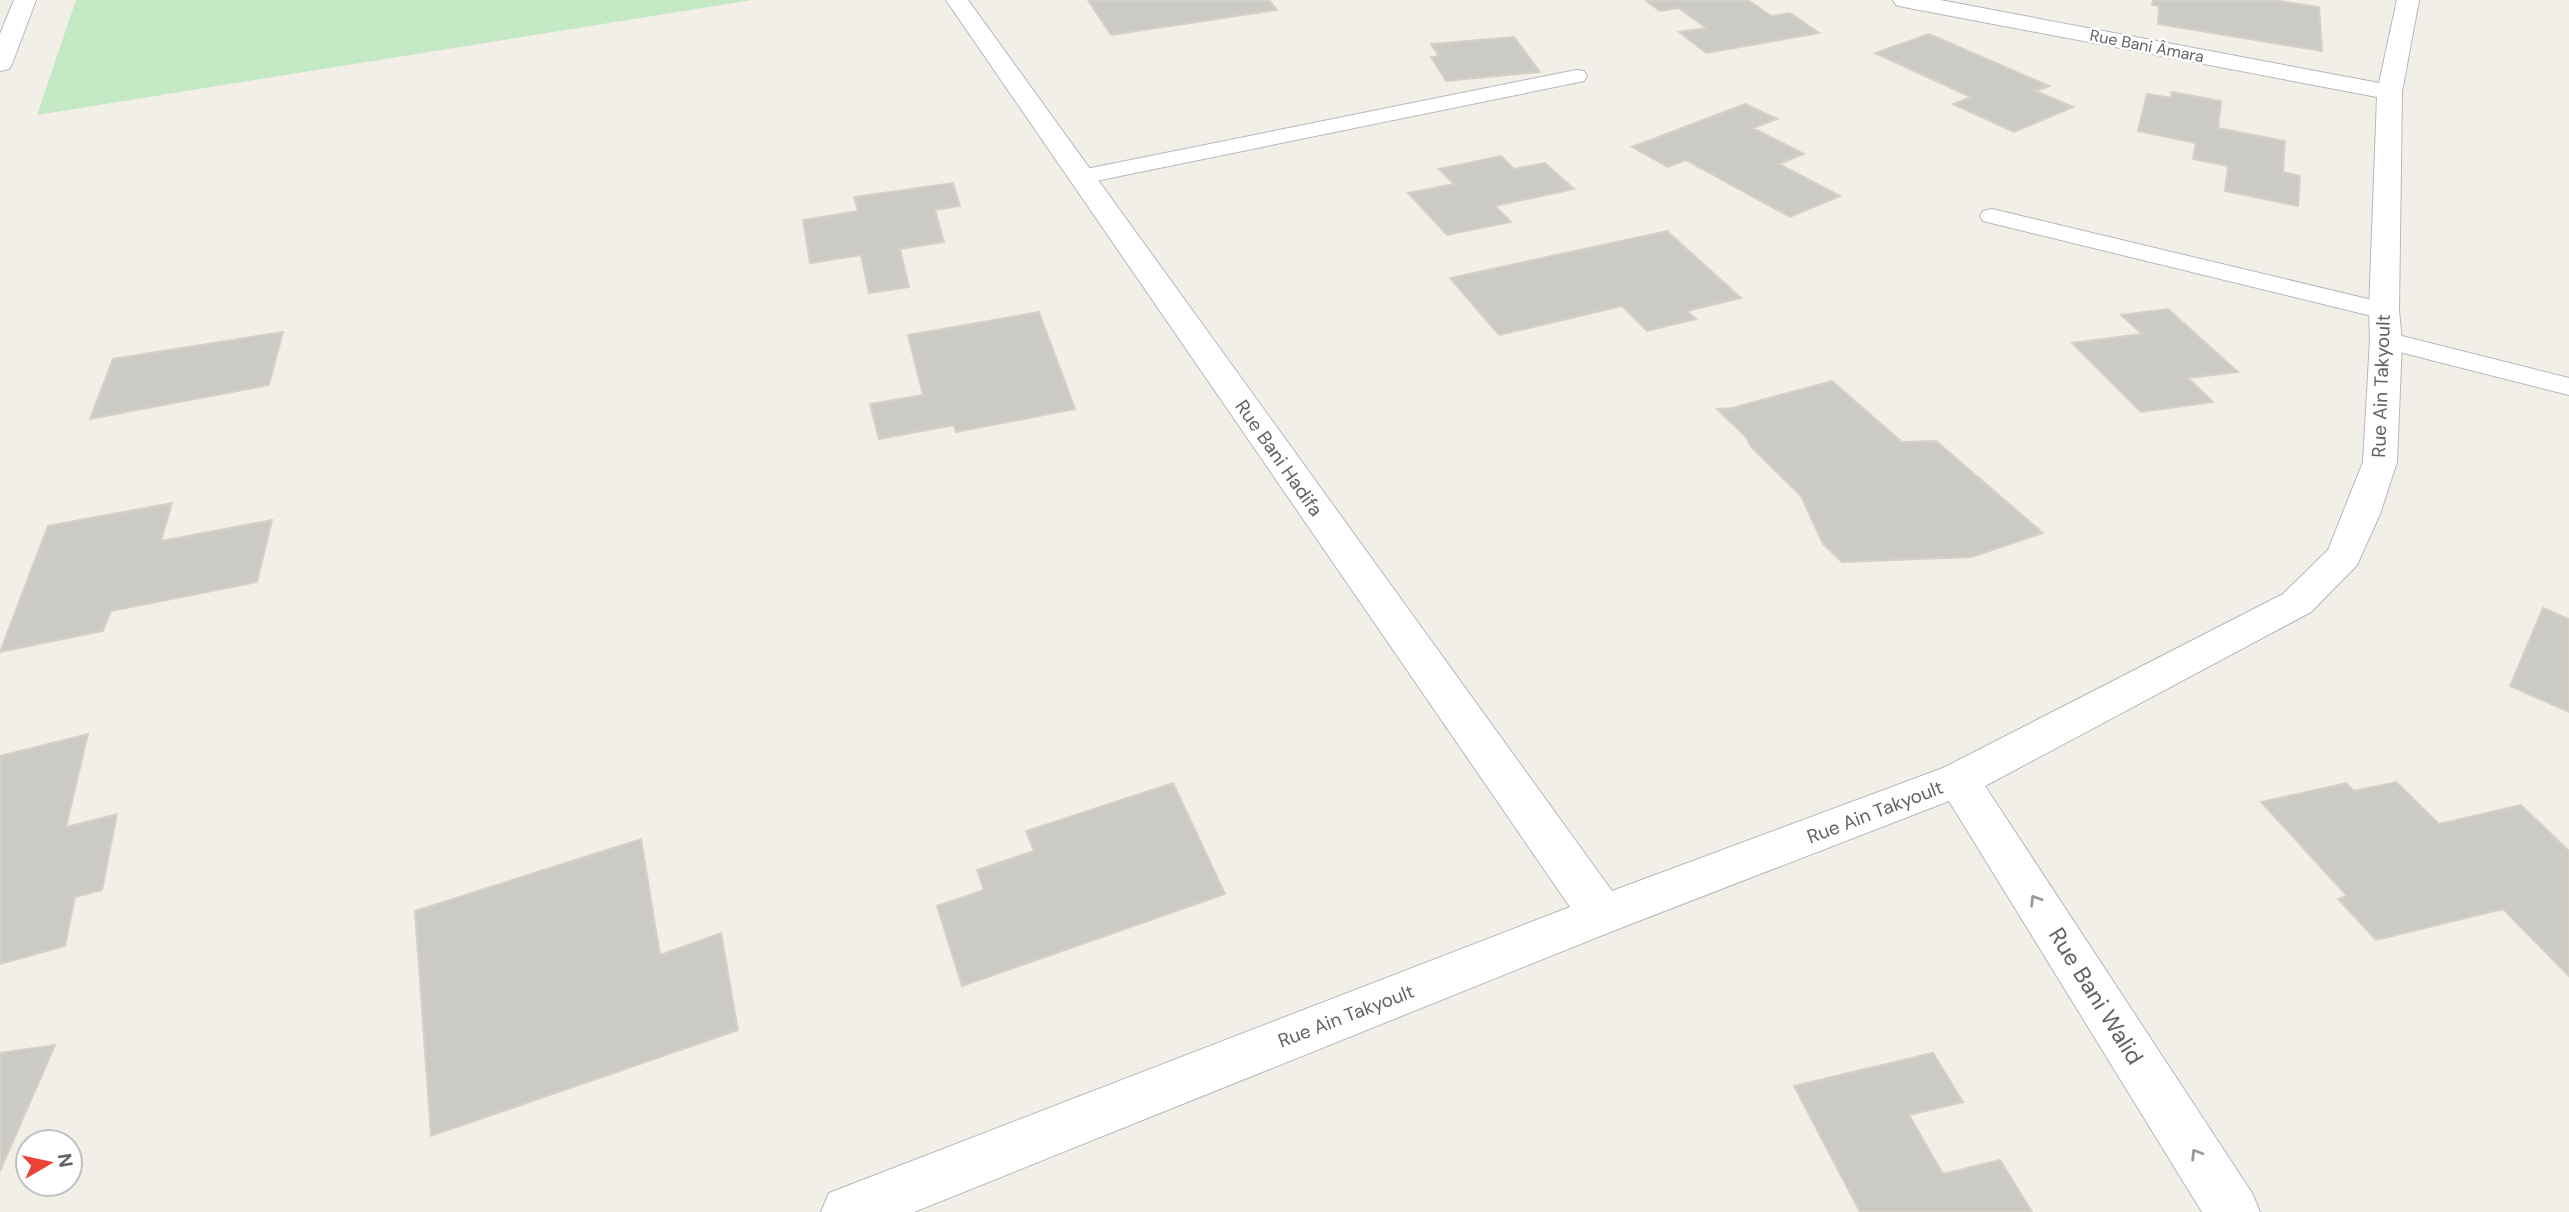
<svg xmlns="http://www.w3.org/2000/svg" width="2569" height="1212" font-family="'DM Sans',sans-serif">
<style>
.green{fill:#c5e8c5}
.building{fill:#cccac5;stroke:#d6d1c6;stroke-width:2}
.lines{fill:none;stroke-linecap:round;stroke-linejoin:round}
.lane-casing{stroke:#b5b8bc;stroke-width:2}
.street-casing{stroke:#b5b8bc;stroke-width:2}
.lane{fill:#fff;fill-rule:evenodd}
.street{fill:#fff;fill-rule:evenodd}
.oneway{stroke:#979a9d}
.labels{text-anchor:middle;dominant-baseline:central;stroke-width:5;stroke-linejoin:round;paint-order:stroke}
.far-street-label{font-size:16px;fill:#5f6368;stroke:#fff}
.street-label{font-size:19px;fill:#5f6368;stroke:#fff}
.near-street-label{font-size:23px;fill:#5f6368;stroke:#fff}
</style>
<rect width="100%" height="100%" fill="#f1efe8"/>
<path class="green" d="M76,0H752L37,115Z"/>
<path class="building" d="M1088,0H1269L1277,10L1111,35Z
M1645,0H1748L1771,16L1790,13L1819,33L1706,53L1679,32L1706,28L1679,8L1660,11Z
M2153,0H2273L2319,7L2322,51L2158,24L2159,6L2152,5Z
M1929,34L2049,86L2036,91L2073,107L2014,132L1953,104L1971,97L1875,53Z
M1514,37L1540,72L1446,81L1431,57L1439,56L1431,44Z
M2172,92L2221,101L2218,128L2285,141L2283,172L2300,176L2298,206L2225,191L2228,166L2193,159L2196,143L2138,131L2147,94L2171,98Z
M1745,104L1777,119L1753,128L1804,154L1779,164L1840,196L1790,217L1686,160L1668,167L1632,147Z
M1501,156L1514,169L1545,163L1574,189L1495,206L1511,222L1447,235L1408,193L1454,184L1439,169Z
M953,183L960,206L935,210L944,242L900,249L909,287L869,293L861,255L810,263L803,220L858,211L854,197Z
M1667,231L1741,298L1687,311L1696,319L1647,331L1622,306L1499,335L1450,278Z
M2168,309L2238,372L2188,378L2213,402L2141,412L2072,343L2142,334L2121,315Z
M1039,312L1075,409L956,432L954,425L879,439L870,404L923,395L908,335Z
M283,332L269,385L90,419L113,359Z
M1832,381L1902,442L1936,441L2043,533L1972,557L1842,562L1823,544L1801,496L1751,447L1746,437L1717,409L1732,408Z
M172,503L161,541L272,520L257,582L111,611L103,631L0,652L48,526Z
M2543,608L2569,619V712L2510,686Z
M88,734L66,827L117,814L102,890L75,897L65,946L0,964V756Z
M2396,782L2439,824L2521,805L2569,851V976L2503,909L2376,940L2338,899L2347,896L2261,802L2346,783L2354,791Z
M1173,783L1225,894L962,986L937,906L984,890L977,870L1034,851L1026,831Z
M641,839L660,955L721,933L738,1030L431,1136L415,911Z
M55,1045L0,1171V1053Z
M1933,1053L1963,1102L1909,1115L1943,1174L2000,1160L2032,1212H1860L1794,1086Z"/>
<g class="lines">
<defs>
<path id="lane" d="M1576,70L1584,71L1587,76L1584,81L1081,184L1073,182L1069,177L1073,172L1081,170Z
M1992,209L2393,305L2397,311L2393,317L2384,319L1983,221L1980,216L1983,211Z
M2386,332L2569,378V395L2376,346L2372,340L2376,334Z"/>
<path id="street" d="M14,0H36L12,64L9,69L0,71V34Z
M946,0H968L1612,891L1943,768L2283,594L2328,550L2363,462L2370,340L2369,311L2377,97L1904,7L1896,5L1893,0H1940L2379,83L2397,0H2419L2402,92L2399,311L2402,340L2397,462L2380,514L2357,565L2311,612L1985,786L2252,1193L2260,1212H2202L1949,801L1618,929L914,1212H821L829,1193L1570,907Z"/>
</defs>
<use href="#lane" class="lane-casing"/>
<use href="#street" class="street-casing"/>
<use href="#lane" class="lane"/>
<use href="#street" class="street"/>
</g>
<defs><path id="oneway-chevron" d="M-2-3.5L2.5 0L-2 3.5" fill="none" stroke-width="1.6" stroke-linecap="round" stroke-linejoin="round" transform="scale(1.75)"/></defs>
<g class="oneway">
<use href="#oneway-chevron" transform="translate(2035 900) rotate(-122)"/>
<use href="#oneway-chevron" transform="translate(2196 1154) rotate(-122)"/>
</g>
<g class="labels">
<g class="far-street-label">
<text transform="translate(2147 46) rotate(11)">Rue Bani Âmara</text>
</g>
<g class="street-label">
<text transform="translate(2381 386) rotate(-88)">Rue Ain Takyoult</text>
<text transform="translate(1279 458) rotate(55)">Rue Bani Hadifa</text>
<text transform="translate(1875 812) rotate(-21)">Rue Ain Takyoult</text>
<text transform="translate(1346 1016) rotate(-21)">Rue Ain Takyoult</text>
</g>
<g class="near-street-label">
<text transform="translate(2096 996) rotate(58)">Rue Bani Walid</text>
</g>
</g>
<g transform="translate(49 1163) rotate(81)"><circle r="33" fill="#ffffff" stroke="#bfc1c3" stroke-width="2"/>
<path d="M0-5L12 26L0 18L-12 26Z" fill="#ea4335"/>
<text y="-10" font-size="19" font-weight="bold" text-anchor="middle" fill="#5f6368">N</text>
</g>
</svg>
